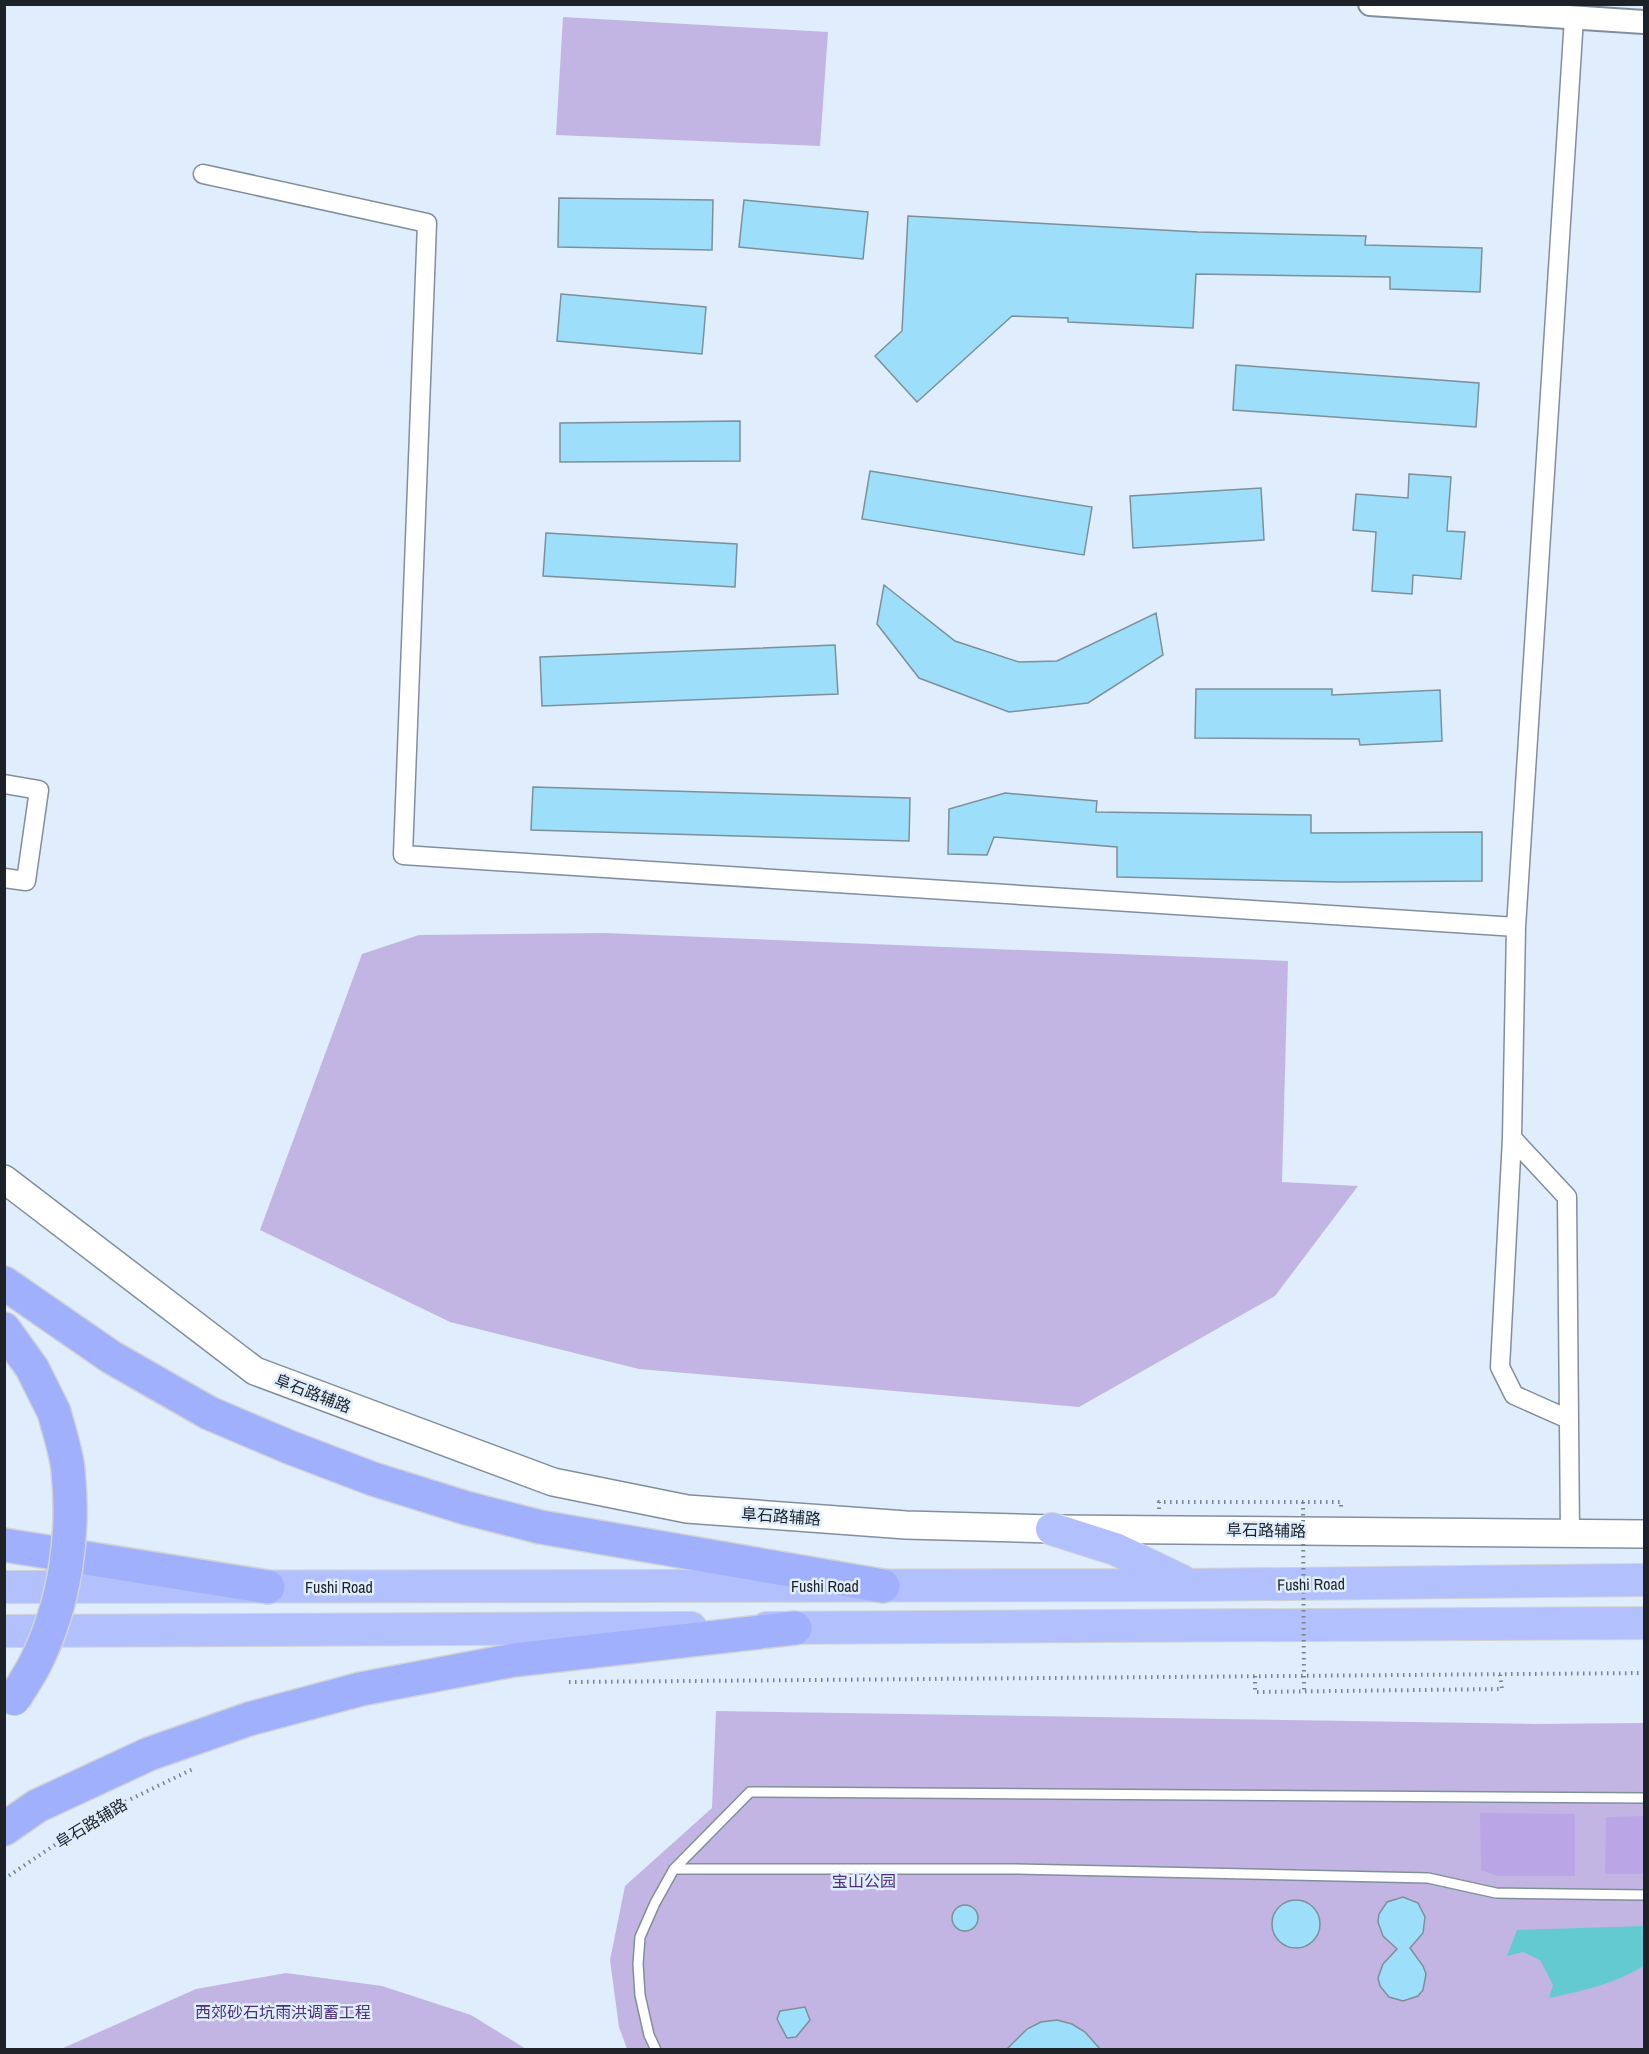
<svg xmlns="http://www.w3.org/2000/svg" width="1649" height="2054" font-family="'Archivo Narrow','Noto Sans SC',sans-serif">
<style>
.green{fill:#c3b5e3}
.forest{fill:#baa5e7}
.water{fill:#63cad2}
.building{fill:#9ddffa;stroke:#7c9098;stroke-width:1.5}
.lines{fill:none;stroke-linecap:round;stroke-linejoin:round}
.service-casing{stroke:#818f9d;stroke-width:12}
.minor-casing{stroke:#818f9d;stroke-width:21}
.tertiary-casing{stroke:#818f9d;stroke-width:26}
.secondary-casing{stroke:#818f9d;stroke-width:30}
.trunk-casing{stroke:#d2d3d4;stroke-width:34}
.motorway-casing{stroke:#d2d3d4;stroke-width:36}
.path{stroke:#79838d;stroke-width:4;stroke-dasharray:1.5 4.5;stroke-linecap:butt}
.service{stroke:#fff;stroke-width:9}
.minor{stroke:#fff;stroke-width:18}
.tertiary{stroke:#fff;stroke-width:22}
.secondary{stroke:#fff;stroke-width:27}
.trunk{stroke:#b3c0fe;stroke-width:32}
.motorway{stroke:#a0b0fd;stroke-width:33}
.motorway-bridge-casing{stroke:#d2d3d4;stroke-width:36;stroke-linecap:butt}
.path-bridge{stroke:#79838d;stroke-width:4;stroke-dasharray:1.5 4.5;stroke-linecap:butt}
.motorway-bridge{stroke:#a0b0fd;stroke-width:33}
.labels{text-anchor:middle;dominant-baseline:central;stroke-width:5;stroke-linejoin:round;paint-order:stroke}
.street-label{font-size:16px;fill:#1d2228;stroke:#dfedfd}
.park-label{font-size:16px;fill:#4e2f7c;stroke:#dfedfd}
</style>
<rect width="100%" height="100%" fill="#dfedfd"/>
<path class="green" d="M563,17L828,32L820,146L556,135Z
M605,933L1288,961L1282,1182L1358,1186L1275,1296L1079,1407L639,1369L450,1322L260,1230L362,954L419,935Z
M716,1711L1535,1724L1644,1723V2049H627L619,2027L610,1960L625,1886L712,1808Z
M286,1973L382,1986L471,2015L526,2049H61L196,1989Z"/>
<path class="forest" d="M1480,1813L1575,1814V1876H1498L1481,1870Z
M1644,1816V1874H1605L1606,1817Z"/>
<path class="water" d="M1644,1926V1966C1614,1984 1583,1991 1549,1998L1553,1985L1540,1960L1523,1952L1507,1956L1517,1930Z"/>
<path class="building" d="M559,198L713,200L712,250L558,247Z
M744,200L868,212L863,259L739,247Z
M908,216L1198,232L1366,236L1365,245L1482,248L1480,292L1390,289V277L1196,274L1193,328L1068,322V318L1012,316L917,402L875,356L902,331Z
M561,294L706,307L702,354L557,341Z
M1236,365L1479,383L1476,427L1233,410Z
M740,421V461L560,462V423Z
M870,471L1092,507L1084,555L862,519Z
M1409,474L1451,477L1447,531L1465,532L1461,579L1413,575L1412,594L1372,591L1376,532L1353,530L1356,494L1408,498Z
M1261,488L1264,540L1133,548L1130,496Z
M546,533L737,544L735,587L543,576Z
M884,585L955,641L1019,662L1057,661L1156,613L1163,655L1088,703L1009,712L919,678L877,624Z
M835,645L838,694L542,706L540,657Z
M1196,689H1332V695L1440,690L1442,741L1360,745L1359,739L1195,738Z
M533,787L910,798L909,841L531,830Z
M1005,793L1097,801L1096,812L1311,815V833L1482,832V881L1338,882L1117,877V847L994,837L987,855L948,854L949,809Z
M1403,1897L1418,1903L1425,1917L1423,1933L1410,1948L1423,1966L1426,1974L1423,1990L1418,1996L1403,2001L1389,1997L1380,1986L1378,1978L1383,1964L1397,1949L1383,1936L1378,1922L1379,1914L1387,1902Z
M1272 1924a24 24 0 1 1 48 0a24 24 0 1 1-48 0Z
M952 1918a13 13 0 1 1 26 0a13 13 0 1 1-26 0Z
M805,2007L810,2020L796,2037L787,2038L777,2019L780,2011Z
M1057,2020L1072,2024L1085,2032L1100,2049H1007L1027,2029L1041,2022Z"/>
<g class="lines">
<defs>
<path id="service" d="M674,1869H1016L1428,1878L1496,1893L1644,1895
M656,2050L649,2035L640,1995L638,1964L640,1937L655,1903L674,1869L750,1792L1644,1798"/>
<path id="minor" d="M203,174L427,223L403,855L1516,927
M4,784L39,790L26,881L4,878
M1512,1138L1567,1197L1570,1534
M1568,1419L1514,1395L1500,1367L1512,1138L1516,927L1574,18"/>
<path id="tertiary" d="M1370,4L1644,22"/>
<path id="secondary" d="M4,1179L255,1371L553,1482L687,1509L906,1525L1052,1529L1644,1534"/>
<path id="trunk" d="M1052,1529L1115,1549L1182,1581
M4,1587L1191,1585L1644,1580
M767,1628L1644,1623
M4,1631L691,1628"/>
<path id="motorway" d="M4,1283L111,1357L209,1413L289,1447L373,1479L466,1508L540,1527L883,1586
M4,1329L32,1368L54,1412
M4,1545L268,1587
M4,1829L37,1806L149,1754L249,1719L361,1689L514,1660L795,1628"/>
</defs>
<use href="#service" class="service-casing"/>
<use href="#minor" class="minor-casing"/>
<use href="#tertiary" class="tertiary-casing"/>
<use href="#secondary" class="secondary-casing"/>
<use href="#trunk" class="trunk-casing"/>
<use href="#motorway" class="motorway-casing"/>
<path class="path" d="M1159,1509V1502H1341V1510
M1255,1676V1692L1502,1689L1500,1674
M569,1682L1644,1673
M4,1879L104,1812L195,1768"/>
<use href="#service" class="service"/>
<use href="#minor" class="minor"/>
<use href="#tertiary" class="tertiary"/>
<use href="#secondary" class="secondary"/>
<use href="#trunk" class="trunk"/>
<use href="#motorway" class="motorway"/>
<defs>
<path id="motorway-bridge" d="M14,1699C21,1687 29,1676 35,1664C65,1604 75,1536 68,1470C66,1451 59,1431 54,1412"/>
</defs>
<use href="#motorway-bridge" class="motorway-bridge-casing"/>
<path class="path-bridge" d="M1303,1502L1304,1691"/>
<use href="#motorway-bridge" class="motorway-bridge"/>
</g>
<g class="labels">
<g class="street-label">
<text transform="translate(313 1393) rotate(21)">阜石路辅路</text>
<text transform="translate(781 1516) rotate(4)">阜石路辅路</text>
<text transform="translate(1266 1530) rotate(1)">阜石路辅路</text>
<text transform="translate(1311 1584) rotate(-1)">Fushi Road</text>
<text x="825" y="1586">Fushi Road</text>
<text x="339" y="1587">Fushi Road</text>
<text transform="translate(91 1823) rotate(-31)">阜石路辅路</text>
</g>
<g class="park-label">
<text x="864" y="1881">宝山公园</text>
<text x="283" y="2012">西郊砂石坑雨洪调蓄工程</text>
</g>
</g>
<rect width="1649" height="2054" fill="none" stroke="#1d2228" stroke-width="12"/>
</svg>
